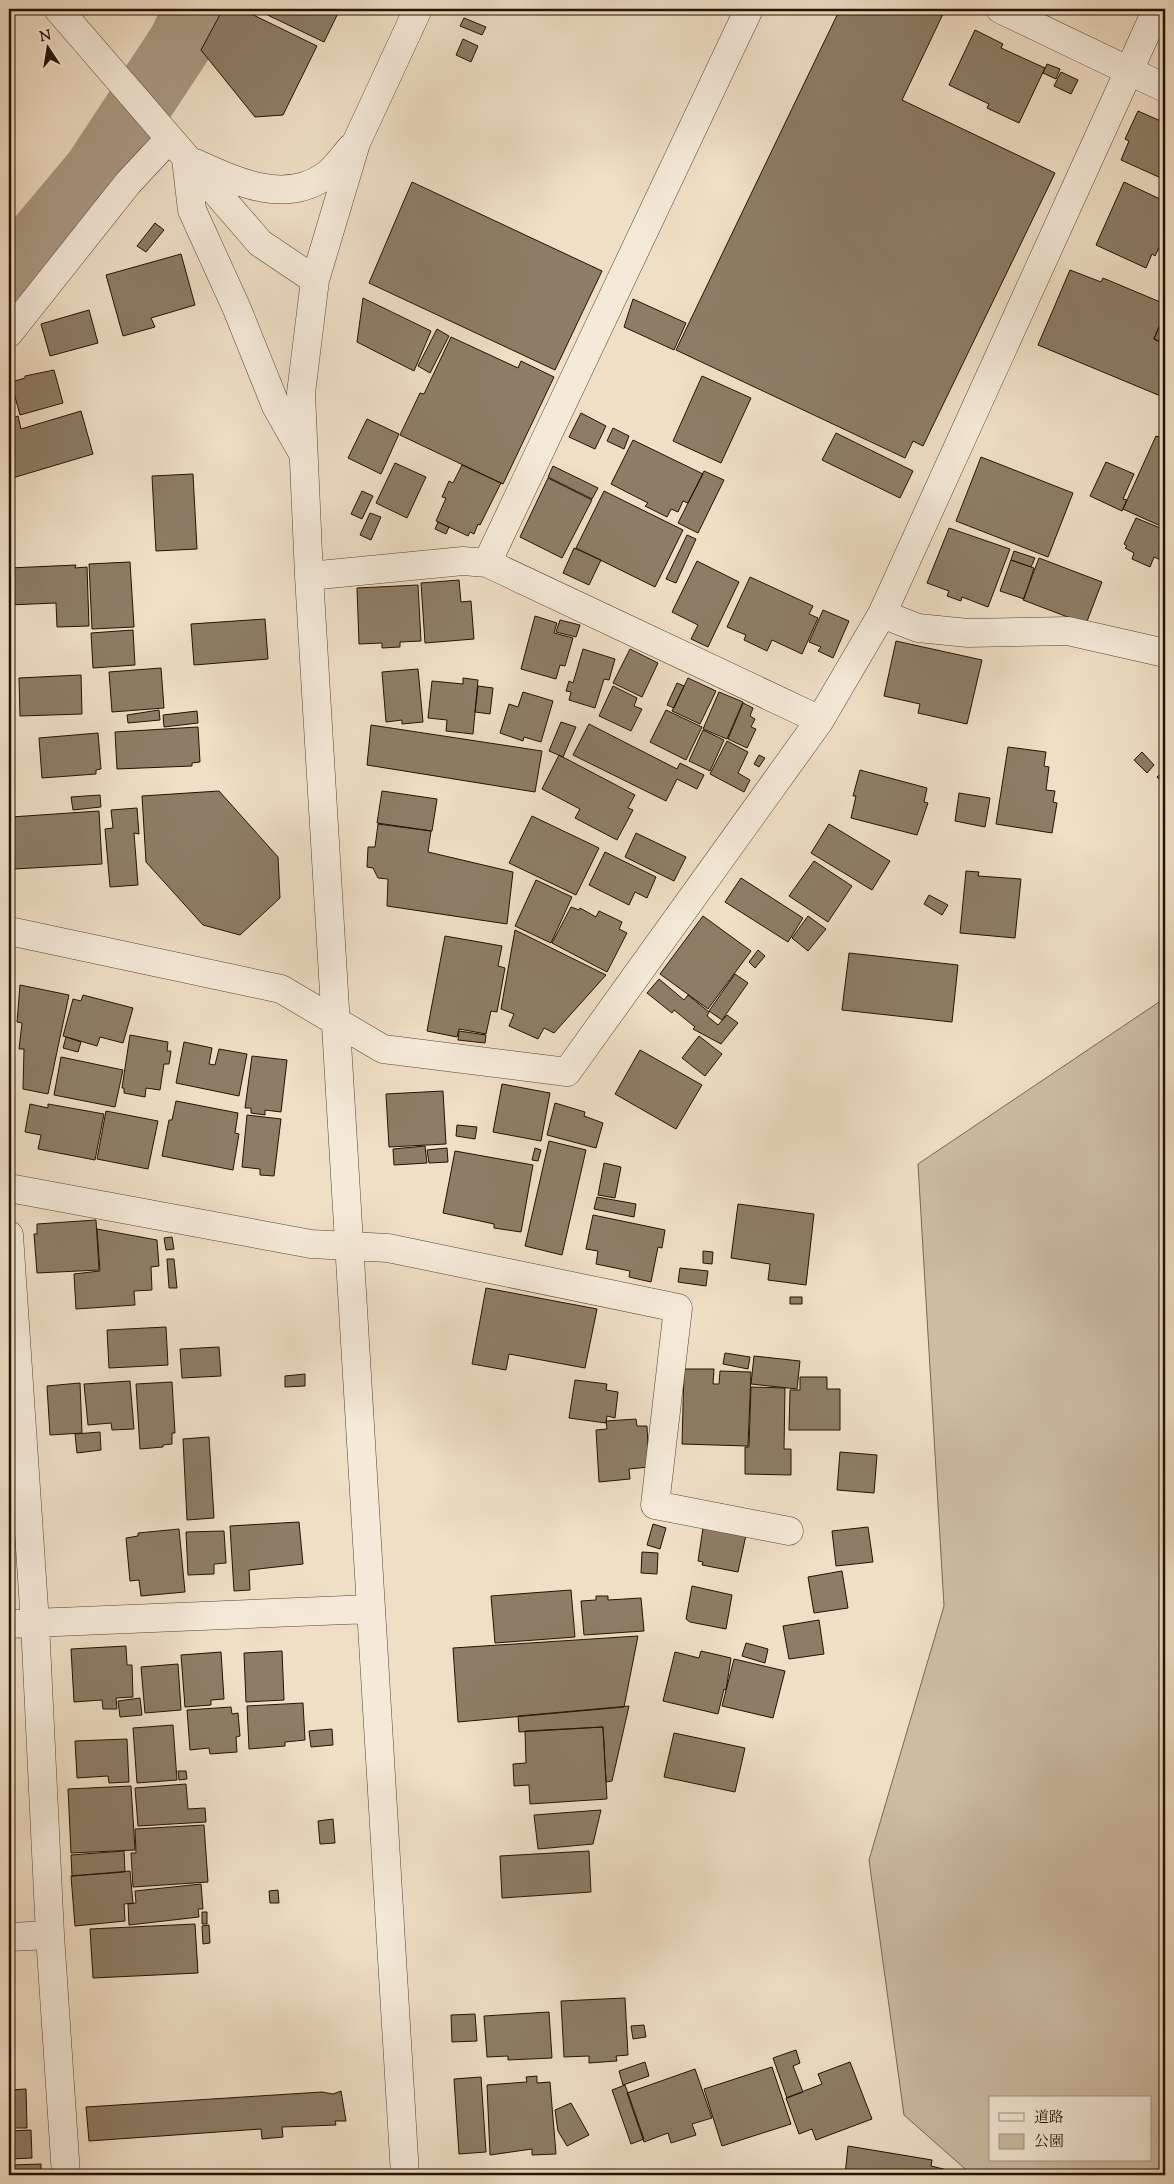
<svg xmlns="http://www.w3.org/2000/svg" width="1174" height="2184" font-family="'Sorts Mill Goudy','Noto Serif JP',serif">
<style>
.green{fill:#ccbca4;stroke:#786752;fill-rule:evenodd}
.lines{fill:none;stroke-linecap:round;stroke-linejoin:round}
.river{stroke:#aa9982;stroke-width:65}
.building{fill:#8d7d66;stroke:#231200}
.minor-casing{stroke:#564531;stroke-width:29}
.minor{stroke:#f5ead9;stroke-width:28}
</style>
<rect width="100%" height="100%" fill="#efdfc5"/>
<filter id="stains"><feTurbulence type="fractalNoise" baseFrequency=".004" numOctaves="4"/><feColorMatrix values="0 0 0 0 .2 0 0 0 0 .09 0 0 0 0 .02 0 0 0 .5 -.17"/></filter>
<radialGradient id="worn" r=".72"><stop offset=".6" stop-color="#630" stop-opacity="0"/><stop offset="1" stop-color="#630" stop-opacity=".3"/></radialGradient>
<path class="green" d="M1165,998V2175H972L904,2115L869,1860L944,1606L918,1164ZM990,2098H1150V2160H990Z"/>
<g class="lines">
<path class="river" d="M9,275L96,171L181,42L196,9"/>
</g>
<path class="building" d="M223,9H241L317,46L283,115L255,117L201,50Z
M255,9H340L324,42Z
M840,9H933L943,14L902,100L1055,173L923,446L913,441L905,458L676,350Z
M464,18L486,27L482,35L460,26Z
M975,30L1003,44L1001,48L1045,68L1019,123L987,108L989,104L949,85Z
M463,39L478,46L471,62L456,55Z
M1047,64L1060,69L1056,79L1043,73Z
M1061,72L1078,80L1071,94L1054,86Z
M1138,111L1165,123V168L1161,178L1121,160L1129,141L1125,139Z
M412,182L602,271L555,370L369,283Z
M1124,182L1162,200L1160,204L1165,206V235L1155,256L1152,254L1146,268L1096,245Z
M155,223L164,230L146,252L137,246Z
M181,254L195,305L151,318L155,327L123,336L106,275Z
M1070,270L1101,282L1103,278L1165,304V312L1154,339L1165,344V392L1163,397L1038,345Z
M363,298L431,331L414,371L357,342Z
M633,299L686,323L674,350L624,327Z
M89,310L98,343L50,356L41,324Z
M1165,312V344L1154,339Z
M437,329L449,336L430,373L418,366Z
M451,337L518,368L521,361L554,377L503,484L400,435L420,393L424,394Z
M54,370L63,403L20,415L11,382L25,378V376Z
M702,376L751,398L721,463L673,441Z
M81,411L93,454L9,479V419L18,416L21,429Z
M581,413L606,426L595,449L569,437Z
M367,419L399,434L381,474L348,458Z
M1165,423V528L1123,509L1156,436L1159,437Z
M613,428L629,436L624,449L607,441Z
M836,433L913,471L900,498L822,460Z
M633,440L703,474L688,503L683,501L678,512L671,509L667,517L645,506L648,503L611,484Z
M981,457L1073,493L1048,557L956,521Z
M1106,462L1134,474L1123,499L1127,500L1122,511L1090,496Z
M395,463L426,477L407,518L376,503Z
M462,465L501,483L480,525L478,524L474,534L470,532L468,536L436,521L446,498L442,497L449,481L453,483Z
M553,466L598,488L592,499L548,477Z
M704,471L724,480L698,533L678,523Z
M193,474L197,549L156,551L152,476Z
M548,478L592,500L562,558L520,537Z
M362,491L373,496L362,519L351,514Z
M604,491L683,530L655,587L576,548Z
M370,513L381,517L371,540L360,535Z
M1136,518L1165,530V562L1154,557L1150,567L1132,559L1134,553L1125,548L1127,546L1124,544Z
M438,522L449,527L446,534L435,529Z
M949,528L1010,549L988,607L962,597L961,601L947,596L949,591L927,583Z
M687,535L696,539L676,583L666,579Z
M574,548L601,560L589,585L563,573Z
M1014,551L1035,558L1031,567L1011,560Z
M1039,558L1102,582L1086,624L1023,600Z
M1011,560L1034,568L1024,599L1000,591Z
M697,561L739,582L708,647L691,639L698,625L672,612Z
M130,562L134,627L92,629L89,564Z
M76,565L75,568L87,567L89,626L57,627L56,603L9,605V568Z
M750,577L813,606L809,614L818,618L802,654L772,640L767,651L744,640L746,635L727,627Z
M459,580L461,602L471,601L474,639L425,643L421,583Z
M418,585L421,641L400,642V647L382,648V643L359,644L357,588Z
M823,610L849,621L833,658L818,651L821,647L809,642Z
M535,616L557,623L554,633L573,638L565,666L560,665L556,679L521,669Z
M265,619L268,659L194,665L191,624Z
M560,620L580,625L576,637L556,632Z
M133,630L135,665L93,668L91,633Z
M896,641L982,660L967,724L918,713L920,704L884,696Z
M583,649L615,659L609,680L604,679L595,708L569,700L571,692L566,691L569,681L573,683Z
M630,649L658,663L642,697L613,683Z
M161,668L164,708L112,712L109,672Z
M418,669L423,722L402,724V720L386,722L382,672Z
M81,675L82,714L20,716L19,678Z
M463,678L478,680L473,734L446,731L447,720L428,718L432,681L463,684Z
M688,678L716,691L700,724L672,711Z
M677,683L684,686L674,708L667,705Z
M478,686L493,688L490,714L475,712Z
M613,686L637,698L634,706L642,709L631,731L599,716Z
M523,692L553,701L541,742L524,737L523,741L500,733L509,704L518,707Z
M719,692L743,702L727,739L703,729Z
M743,703L753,708L750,716L755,719L751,727L756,729L747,748L728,739Z
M159,710L160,720L128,723L127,715Z
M666,710L702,727L686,760L650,742Z
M197,711L198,723L164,727L163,715Z
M561,722L576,727L563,757L549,751Z
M589,724L677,769L680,763L704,775L697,789L677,779L666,801L573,755Z
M371,725L542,751L535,792L367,765Z
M198,727L200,762L192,763V766L117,769L115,732Z
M703,730L724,740L710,771L689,761Z
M98,733L101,769L96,770V774L42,778L39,738Z
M727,741L748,752L738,773L750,780L744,792L710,774Z
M1008,747L1046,752L1044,766L1049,767L1046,790L1055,791L1053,802L1057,803L1052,833L996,824Z
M1142,752L1154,765L1147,773L1134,760Z
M559,755L635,795L628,808L633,810L617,840L575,818L580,809L542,789Z
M759,755L765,758L759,767L754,764Z
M1165,769V785L1157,777Z
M860,770L927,788L924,802L928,803L917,835L851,818L856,796H853Z
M219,791L278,857L280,898L240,935L203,925L146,862L142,796Z
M382,791L437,799L432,831L377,823Z
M959,793L990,798L985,827L955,821Z
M100,795L101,807L73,810L71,797Z
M137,808L139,834L134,833L138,885L110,887L105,829L113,828L111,810Z
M99,811L102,864L14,869L11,817Z
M532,816L599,848L576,895L509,863Z
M378,824L431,831L428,852L513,872L507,924L387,906L388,879L378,878L373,868L367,867L368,847H375Z
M829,824L890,861L872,890L811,853Z
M636,833L686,857L674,881L625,857Z
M605,852L656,877L647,898L635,892L629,905L589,885Z
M814,861L852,886L828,922L789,896Z
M966,871L979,872L978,876L1021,879L1015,938L960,933Z
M741,878L803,918L788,942L725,902Z
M536,880L572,897L551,943L515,926Z
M929,895L948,905L942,915L924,904Z
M571,907L579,910L580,908L596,917L599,911L622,922L619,929L627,933L607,972L552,943Z
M703,916L751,951L708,1009L660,974Z
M808,916L826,929L808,951L792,938Z
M515,930L606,975L554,1033L544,1028L538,1039L509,1026L514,1014L501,1009Z
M445,936L502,946L498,966L505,968L497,1012L491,1011L486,1034L459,1029L457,1037L427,1031Z
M758,950L765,956L755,968L749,962Z
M849,953L958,965L952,1022L842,1010Z
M735,974L748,983L722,1020L709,1011Z
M659,979L684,1000L688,995L709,1012L707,1016L718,1025L727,1015L738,1023L721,1044L693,1029L695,1027L674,1010L672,1013L647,993Z
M20,985L69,995L48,1094L23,1089L24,1049H19L22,1023L17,1022Z
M83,995L133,1008L123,1043L100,1037L97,1046L63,1036L73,999L81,1001Z
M459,1031L486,1035L485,1043L458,1040Z
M130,1035L168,1042L167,1051H171L169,1064H164L160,1090L146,1088L145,1097L124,1093V1088H122Z
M699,1036L722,1054L705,1076L682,1058Z
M66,1037L81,1042L78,1052L63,1048Z
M184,1042L212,1048L209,1064L215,1065L219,1049L247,1054L239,1096L176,1083Z
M640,1050L702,1085L676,1129L615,1094Z
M252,1056L287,1060L281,1112L265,1110V1115L251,1113V1108H245Z
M61,1057L123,1070L115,1107L54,1095Z
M502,1084L550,1093L541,1141L493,1132Z
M443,1091L446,1144L389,1147L386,1094Z
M176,1101L238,1113L235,1133L239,1134L233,1170L162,1156L169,1120H172Z
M555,1103L585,1112L584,1116L603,1123L596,1148L547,1135Z
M30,1104L48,1108V1104L104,1114L95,1160L38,1149L41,1135L25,1132Z
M106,1111L158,1121L148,1169L97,1159Z
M247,1115L281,1119L274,1176L260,1175V1169L242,1167Z
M457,1125L477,1127L475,1139L456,1136Z
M549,1141L586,1150L562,1255L525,1246Z
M425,1146L427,1163L394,1165L393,1149Z
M447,1148L448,1162L429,1163L427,1150Z
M535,1148L541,1150L538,1161L532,1160Z
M455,1151L533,1165L521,1232L494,1228V1224L443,1213Z
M604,1163L621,1167L615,1198L598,1195Z
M597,1197L636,1204L634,1217L594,1209Z
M738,1204L814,1214L806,1285L768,1280L770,1264L731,1258Z
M593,1215L665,1230L662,1248L658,1247L651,1282L629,1277L630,1271L596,1264L598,1251L586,1249Z
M96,1220L99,1270L37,1273L34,1234H37V1224Z
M97,1229L157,1240L159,1266L151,1267L152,1290L134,1291L135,1305L76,1309L74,1274L100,1271Z
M172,1237L174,1249L166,1250L164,1238Z
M703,1251L713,1252L712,1264L703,1263Z
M167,1259H174L177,1288H169Z
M680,1268L708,1271L706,1286L678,1282Z
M486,1288L597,1309L585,1368L509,1354L506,1370L472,1364Z
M790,1297H802V1304H790Z
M166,1327L168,1365L109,1368L107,1330Z
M219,1347L221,1376L182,1378L180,1349Z
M725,1353L750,1357L748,1369L723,1364Z
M754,1356L800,1361L797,1389L751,1384Z
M684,1369H714L713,1384H719L720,1371L751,1372L748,1446L682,1444Z
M305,1374V1386L285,1387V1376Z
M800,1377H827V1389H840V1430H789L790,1390H800Z
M575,1380L607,1384L606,1390L618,1392L615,1418L607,1416L606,1423L569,1418Z
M130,1381L134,1429L112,1430L111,1423L88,1425L84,1384Z
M172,1382L175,1433H172V1444L163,1445V1447L140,1449L136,1384Z
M80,1383L82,1433L50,1435L47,1386Z
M751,1387L785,1388L784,1449H791V1475L745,1474V1447H749Z
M636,1419L637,1426H647L649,1467L629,1469L630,1479L599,1482L596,1430L607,1429L606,1421Z
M100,1432L101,1450L77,1453L75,1434Z
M209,1437L214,1518L187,1520L183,1439Z
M840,1452L877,1455L874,1493L837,1490Z
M299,1522L303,1564L249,1570L250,1590L234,1591L230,1526Z
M653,1524L666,1528L660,1549L647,1545Z
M868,1527L873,1562L836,1566L832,1531Z
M703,1528L746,1535L738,1572L702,1565L703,1562L698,1561Z
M179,1529L185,1592L141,1596L139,1580L130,1581L126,1538L138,1536V1533Z
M224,1531L226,1563L214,1564V1574L188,1575L186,1532Z
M642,1552L658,1553L657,1574L641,1573Z
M842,1571L848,1608L814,1613L808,1577Z
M692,1586L732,1595L726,1629L690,1622L686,1619Z
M571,1590L575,1637L495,1643L491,1596Z
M596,1596H608V1600L641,1598L644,1631L584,1635L581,1601L596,1600Z
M819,1620L824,1654L789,1659L783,1626Z
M638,1636L624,1707L458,1722L453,1648Z
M746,1643L768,1649L765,1663L742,1656Z
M126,1646L127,1665H132L133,1697L116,1698L117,1709H103L102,1700L74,1702L71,1649Z
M282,1651L284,1700L246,1702L244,1653Z
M701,1651L731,1658L726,1690L724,1689L718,1714L663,1701L675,1652L699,1658Z
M221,1652L224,1699L211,1700V1705L185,1707L181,1655Z
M734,1659L785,1671L773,1718L722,1706Z
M178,1664L181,1710L145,1713L141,1667Z
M140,1698L142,1715L120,1717L118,1701Z
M303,1703L305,1740L285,1742V1746L249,1749L247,1706Z
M629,1706L612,1781L606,1782L603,1727L519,1732L518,1716Z
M231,1707L232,1714L238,1713L240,1736L236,1737L237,1752L210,1754L209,1748L190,1750L187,1710Z
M173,1725L177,1780L137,1783L133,1728Z
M603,1727L607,1799L530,1804L529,1785L514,1786L513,1764L526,1763L525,1731Z
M332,1729L333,1745L311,1747L309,1731Z
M674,1733L745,1748L735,1792L664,1777Z
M127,1739L129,1782L109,1783L108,1776L77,1778L75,1741Z
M178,1771H186L187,1779L179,1780Z
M186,1784L188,1809L205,1808L206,1822L138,1826L135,1788Z
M131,1786L135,1850L71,1853L68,1789Z
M601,1810L593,1844L538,1849L534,1815Z
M333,1819L335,1843L320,1844L318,1821Z
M204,1825L208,1882L133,1887L131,1853H136L135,1829Z
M124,1851L125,1872L72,1876L71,1855Z
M589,1851L591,1892L502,1898L500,1856Z
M130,1871L133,1903L124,1904L125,1921L75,1926L71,1876Z
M201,1884L203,1909H198L199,1917L129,1925L128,1904L136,1903L135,1891Z
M278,1890L279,1903H270L269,1891Z
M202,1912H207V1924H202Z
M195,1924L198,1973L93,1978L90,1929Z
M209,1925L210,1943L203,1944L202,1926Z
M625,1998L628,2055L616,2056L617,2061L589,2063V2056L564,2057L561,2001Z
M549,2012L552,2058L508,2060V2056L487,2057L484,2016Z
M475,2014L477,2041L452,2042L451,2015Z
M644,2025L646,2037L633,2039L631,2026Z
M796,2050L800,2063L793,2066L803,2092L787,2098L773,2058Z
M645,2062L649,2076L623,2085L619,2071Z
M850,2062L872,2119L816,2140L812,2129L799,2134L786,2098L822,2084L818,2074Z
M772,2067L791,2124L722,2146L704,2089Z
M695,2069L712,2118L692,2124L696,2135L671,2143L668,2133L644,2142L627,2093Z
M537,2076V2083L550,2082L556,2154L532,2155V2149L490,2155L487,2085L527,2082L526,2077Z
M481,2077L486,2152L459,2154L454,2079Z
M625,2085L644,2139L631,2144L612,2090Z
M26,2089L27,2128H9V2090Z
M341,2091L346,2121H335L336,2125L282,2127L283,2137L262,2139L261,2129L89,2141L86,2107L322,2092L333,2094Z
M571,2103L589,2135L567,2146L558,2131L555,2110Z
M31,2130L32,2158L9,2159V2131Z
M848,2146L932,2160L931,2166L968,2175H845Z
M41,2164V2175H12V2165Z
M123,2171L124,2175H90V2173Z"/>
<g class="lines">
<defs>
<path id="minor" d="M58,9L260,243L315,280
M1000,9L1165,88
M186,159L192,210L237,309L276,406L301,450
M195,163C235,181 284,205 325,176C335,169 343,157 351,148
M9,333L128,183L169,139
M487,563L749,9
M309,576L463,561L487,563L820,720
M882,614L918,628L968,633L1068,631L1165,653
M9,931L281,989L383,1049L567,1072L820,720L882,614L1157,9
M9,1188L311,1244L388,1248L678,1308L655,1505L789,1531
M9,1235L35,1623L50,1935L66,2175
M9,1624L371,1609
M9,1937L50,1935
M405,2175L309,576L301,393L315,280L356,143L418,9"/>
</defs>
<use href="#minor" class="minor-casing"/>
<use href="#minor" class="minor"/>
</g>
<rect width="1174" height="2184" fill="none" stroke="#efdfc5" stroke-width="30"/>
<rect x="10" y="10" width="1154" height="2164" fill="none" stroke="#231200" stroke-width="2.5"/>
<rect x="15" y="15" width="1144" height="2154" fill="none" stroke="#231200"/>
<rect x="989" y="2096" width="162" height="65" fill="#f5ead9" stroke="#a19482"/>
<rect x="999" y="2113" width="25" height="8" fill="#f5ead9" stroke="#a19482"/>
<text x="1034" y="2122" font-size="15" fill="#231200">道路</text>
<rect x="999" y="2134" width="25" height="15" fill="#ccbca4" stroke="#a19482"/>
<text x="1034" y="2146" font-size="15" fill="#231200">公園</text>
<g transform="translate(48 48) rotate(348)" stroke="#f5ead9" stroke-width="4" paint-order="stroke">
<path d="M0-4L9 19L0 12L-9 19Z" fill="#231200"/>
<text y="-8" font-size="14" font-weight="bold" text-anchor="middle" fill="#231200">N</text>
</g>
<rect width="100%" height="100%" filter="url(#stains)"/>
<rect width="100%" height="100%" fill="url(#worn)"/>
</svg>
